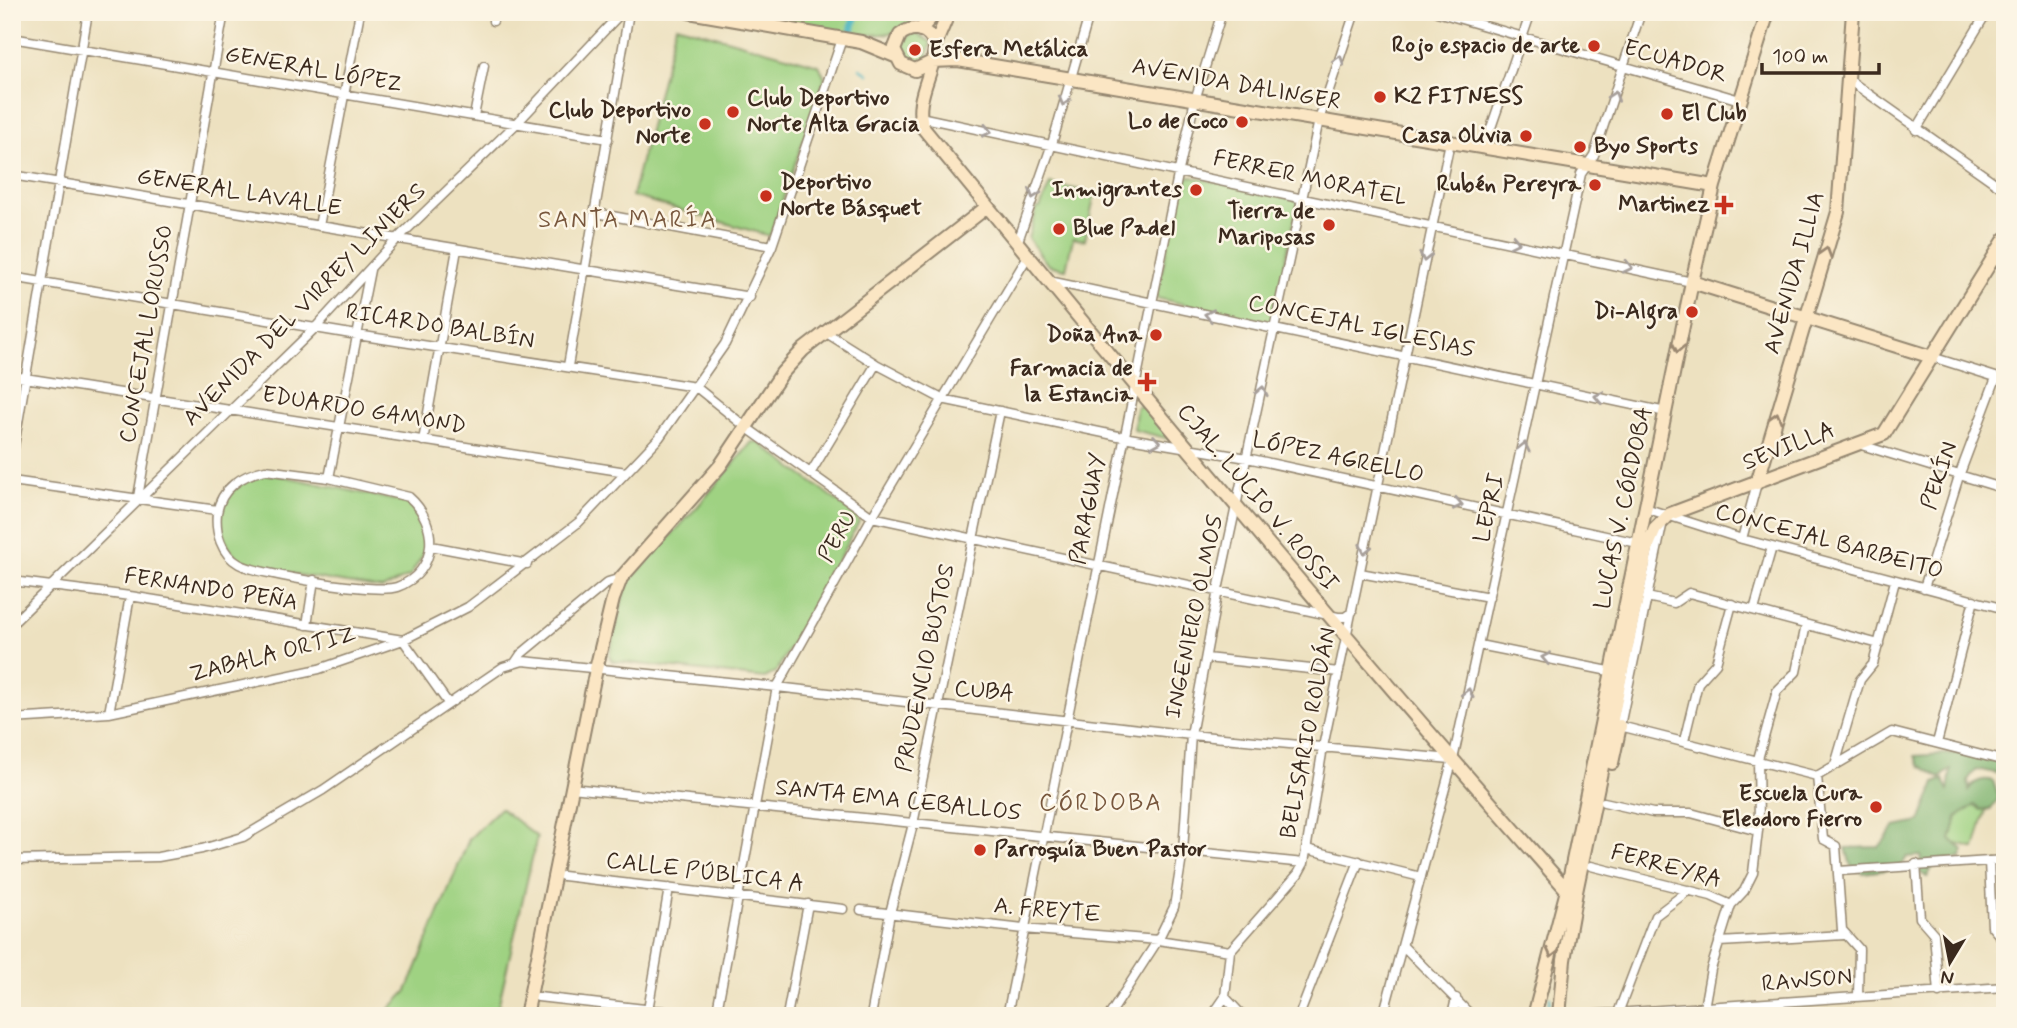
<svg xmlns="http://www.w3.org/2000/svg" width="2017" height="1028" font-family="Mynerve,sans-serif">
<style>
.green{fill:#9fd282;stroke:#6d7e50;stroke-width:2}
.forest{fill:#7fb470;stroke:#5d6f47;stroke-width:2}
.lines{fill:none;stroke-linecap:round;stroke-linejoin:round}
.stream{stroke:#42b1bd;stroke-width:2.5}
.canal{stroke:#42b1bd;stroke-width:8}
.street-casing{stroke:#94866f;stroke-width:11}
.secondary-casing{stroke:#94866f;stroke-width:16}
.street{stroke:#fff;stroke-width:8}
.secondary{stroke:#fbe6c4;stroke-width:12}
.oneway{stroke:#a79f9a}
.oneway2{stroke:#9b8871}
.poi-dot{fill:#c8321e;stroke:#fcf5e5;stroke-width:2.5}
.labels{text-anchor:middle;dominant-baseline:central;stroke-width:5;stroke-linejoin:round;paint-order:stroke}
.poi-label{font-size:23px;font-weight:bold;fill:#3b2a1e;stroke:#fcf5e5;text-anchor:end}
.street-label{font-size:23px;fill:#3b2a1e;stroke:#fcf5e5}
.neighbourhood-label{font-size:24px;letter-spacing:2px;fill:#78573d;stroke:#fcf5e5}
</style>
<rect width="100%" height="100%" fill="#fcf5e5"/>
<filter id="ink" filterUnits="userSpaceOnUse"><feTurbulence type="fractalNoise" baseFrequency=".0143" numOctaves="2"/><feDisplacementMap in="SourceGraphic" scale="14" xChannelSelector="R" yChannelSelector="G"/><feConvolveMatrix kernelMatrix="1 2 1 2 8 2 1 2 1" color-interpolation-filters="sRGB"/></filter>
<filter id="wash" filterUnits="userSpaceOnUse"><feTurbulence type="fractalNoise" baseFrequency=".00686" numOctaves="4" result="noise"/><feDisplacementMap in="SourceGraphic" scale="28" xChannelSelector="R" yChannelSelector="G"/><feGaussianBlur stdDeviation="1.57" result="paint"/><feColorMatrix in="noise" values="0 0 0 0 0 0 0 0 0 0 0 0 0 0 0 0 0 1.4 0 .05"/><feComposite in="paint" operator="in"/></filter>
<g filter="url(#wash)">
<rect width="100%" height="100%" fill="#ede1c0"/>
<path class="green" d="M771,12H929C895,53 815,28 768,21Z
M676,25L819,65L825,78L770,236L632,196Z
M914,32L931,42L926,63L904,64L898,43Z
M1183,175L1299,200L1271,323L1156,298Z
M1050,184L1095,193L1085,240L1073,238L1066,269L1048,265L1028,238L1037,208H1040Z
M1142,405L1174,440L1134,430L1136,408Z
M752,442H758L857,516L859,522L776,672L765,678L612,661L609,656L625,589L632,578L698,506Z
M273,474L412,504L424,523V553L410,576L382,589L247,566C203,535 218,476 273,474Z
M1960,794L1988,802L1975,849L1947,841Z
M500,808L537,837L496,1016H383L407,991L469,839Z"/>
<path class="forest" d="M1958,753L2005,764V775L1976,769L1968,780L1969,790C1973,781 1984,778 1993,781L1999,798L1991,809L1981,810L1975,805L1957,817L1951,840L1964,851L1961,858L1936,861L1927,877L1919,872L1921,856L1907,857L1900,868L1863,873L1851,866L1846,848L1879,847L1895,827L1920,822L1935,783L1943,779L1948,792L1951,769L1940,778L1919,765L1915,756Z"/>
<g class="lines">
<path class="stream" d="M860,68L868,74
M1549,1004L1550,997"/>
<path class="canal" d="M852,29L855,16"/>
</g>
</g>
<g filter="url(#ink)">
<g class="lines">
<defs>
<path id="street" d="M1437,12L1740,100
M493,21L494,12
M12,38L608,139
M1849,80L2005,190
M474,116L484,66
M920,117L1692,282
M1916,130L1987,12
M1484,148L1531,12
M12,175L750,297
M596,213L772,246
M319,226L360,12
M1017,244L1052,144L1090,12
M12,277L357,335L696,387L747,428L872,517L1338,617H1345L1352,612
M1049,281L1666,412
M825,332L876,364L942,399L1123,437L1247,458L1638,543L1642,541
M1932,357L2005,380
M568,366L629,12
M12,376L626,472
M423,441L457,249
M1858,444L2005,489
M12,458L88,12
M265,470L329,478L409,497C439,523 439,572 397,587C377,594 259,575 239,564C221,554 215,532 217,513C221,488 242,475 265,470Z
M810,474L876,364
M329,478L370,270
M12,481L217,510
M138,497L224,12
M1645,508L1742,539L2005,609
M1662,526L1620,726L1817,776L1892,732L2005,761
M1742,539L1757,483
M431,546L527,564
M1360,573L1489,597
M12,581L130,596L403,640L448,703
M1924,588L1959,476L1996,378
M1647,597L1674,603L1689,593L1879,644
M1754,610L1772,547
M12,624L315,328L397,239L517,123L622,12
M307,625L314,580
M1479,645L1614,672
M1206,658L1339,672
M515,663L521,654L608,582L621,578
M109,713L130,596
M12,719L109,713L319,669L403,640L468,607L579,522L659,438L725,344L772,246L842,39
M1684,741L1698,683L1716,663L1732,604
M1937,743L1974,600
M1835,765L1860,680L1873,664L1895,581
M1817,776L1823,839L1836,846L1842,930L1859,949L1858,996
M571,788L1304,863
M1604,802L1653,813H1691L1758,831
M1306,849L1421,877
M12,860L158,857L202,849L243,837L323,790L503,667L523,661L777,687L1191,735L1451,759
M1989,861L1992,927L2005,942
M1916,864L1920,918L1934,934L1939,993
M1591,866L1711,896L1731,905
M1839,871L2005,860
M563,876L843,909
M861,910L1023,929L1158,940L1230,951
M1719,942L1844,935
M1403,946L1472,1016
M538,997L707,1016
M1225,997L1243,1016
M1704,1008L1711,969L1731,905L1744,891L1753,873L1759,822L1758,759L1777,691L1796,672L1806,625
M1618,1013L1655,916L1689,890
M647,1016L669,888
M716,1016L777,687L872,517L1028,256
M787,1016L808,904
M871,1016L890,913L913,824L1000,411
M1007,1016L1179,170L1195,100L1222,12
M1109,1016L1158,940L1174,907L1183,851L1191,735L1218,590L1319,120L1355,12
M1212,1016L1225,997L1230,951L1298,874L1304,863L1323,747L1450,142
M1299,1016L1359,861
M1383,1016L1454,755L1581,174L1594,155L1641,12
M1452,1016L1456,998
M1571,1016L2005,987"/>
<path id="secondary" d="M689,12L861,42L895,56
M920,30L936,12
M935,45L949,12
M932,61L958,60L1714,186
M930,63L915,70L901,64L894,50L900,35C914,24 929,29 935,45C936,71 911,101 924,129C1134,386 1347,641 1567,890L1576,892
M1692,282L1932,357
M1757,483L1838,212L1853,12
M1612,763L1620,726
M526,1016L596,669L613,599L621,578L720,466L782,373L803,350L987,207
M1534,1016L1567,890L1692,282L1714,186L1768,12
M1559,1016L1564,960L1576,892L1648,545L1655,529L1670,514L1884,434L2005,239"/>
</defs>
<use href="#street" class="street-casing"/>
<use href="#secondary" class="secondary-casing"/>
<use href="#street" class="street"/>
<use href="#secondary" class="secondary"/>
</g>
<defs><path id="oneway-chevron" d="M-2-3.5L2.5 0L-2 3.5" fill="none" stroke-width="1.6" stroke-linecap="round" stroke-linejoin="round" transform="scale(1.75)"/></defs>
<g class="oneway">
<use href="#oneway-chevron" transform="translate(1339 60) rotate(-72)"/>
<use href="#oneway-chevron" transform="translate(1614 96) rotate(-71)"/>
<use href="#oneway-chevron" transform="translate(1064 101) rotate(106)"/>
<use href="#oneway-chevron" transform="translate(987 131) rotate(12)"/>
<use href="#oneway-chevron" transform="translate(1034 194) rotate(109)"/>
<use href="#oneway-chevron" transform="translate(1515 242) rotate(12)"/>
<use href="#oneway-chevron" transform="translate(1425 257) rotate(102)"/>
<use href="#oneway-chevron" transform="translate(1628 267) rotate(13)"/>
<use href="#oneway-chevron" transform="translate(1209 315) rotate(-169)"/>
<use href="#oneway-chevron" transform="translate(1262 391) rotate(-78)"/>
<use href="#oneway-chevron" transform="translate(1599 397) rotate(-168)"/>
<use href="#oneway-chevron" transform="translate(1156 442) rotate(10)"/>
<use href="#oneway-chevron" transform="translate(1524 447) rotate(-77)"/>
<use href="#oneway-chevron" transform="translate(1458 504) rotate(12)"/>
<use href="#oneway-chevron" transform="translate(1365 549) rotate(102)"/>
<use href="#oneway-chevron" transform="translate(1546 658) rotate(-169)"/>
<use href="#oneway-chevron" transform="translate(1468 693) rotate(-77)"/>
</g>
<g class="oneway2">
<use href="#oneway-chevron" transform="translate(1826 252) rotate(-73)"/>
<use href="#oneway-chevron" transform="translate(1678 348) rotate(101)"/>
<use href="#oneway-chevron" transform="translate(1776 417) rotate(-74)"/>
<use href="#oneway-chevron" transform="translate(1552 953) rotate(103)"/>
</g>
</g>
<g class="poi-dot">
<circle cx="1594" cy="46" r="7"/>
<circle cx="915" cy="50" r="7"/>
<circle cx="1380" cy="97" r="7"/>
<circle cx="733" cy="112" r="7"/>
<circle cx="1667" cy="114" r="7"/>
<circle cx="1242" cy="122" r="7"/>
<circle cx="705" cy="124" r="7"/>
<circle cx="1526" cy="136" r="7"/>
<circle cx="1580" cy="147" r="7"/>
<circle cx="1595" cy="185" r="7"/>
<circle cx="1196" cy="190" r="7"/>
<circle cx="766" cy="196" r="7"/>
<path d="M1720.5 194.5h7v7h7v7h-7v7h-7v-7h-7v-7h7z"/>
<circle cx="1329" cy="225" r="7"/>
<circle cx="1059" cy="229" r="7"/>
<circle cx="1692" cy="312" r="7"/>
<circle cx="1156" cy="335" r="7"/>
<path d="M1143.5 371.5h7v7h7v7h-7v7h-7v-7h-7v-7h7z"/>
<circle cx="1876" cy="807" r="7"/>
<circle cx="980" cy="850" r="7"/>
</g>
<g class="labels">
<g class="poi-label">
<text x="1580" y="46">Rojo espacio de arte</text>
<text x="929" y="50" text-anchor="start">Esfera Metálica</text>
<text x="1394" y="97" text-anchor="start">K2 FITNESS</text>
<text x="747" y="99" text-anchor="start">Club Deportivo<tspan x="747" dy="26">Norte Alta Gracia</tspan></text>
<text x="691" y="111">Club Deportivo<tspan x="691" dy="26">Norte</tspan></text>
<text x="1681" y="114" text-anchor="start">El Club</text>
<text x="1228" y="122">Lo de Coco</text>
<text x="1512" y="136">Casa Olivia</text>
<text x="1594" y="147" text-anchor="start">Byo Sports</text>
<text x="780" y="183" text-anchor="start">Deportivo<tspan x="780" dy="26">Norte Básquet</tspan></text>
<text x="1581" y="185">Rubén Pereyra</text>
<text x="1182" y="190">Inmigrantes</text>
<text x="1710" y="205">Martinez</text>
<text x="1315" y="212">Tierra de<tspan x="1315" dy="26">Mariposas</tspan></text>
<text x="1073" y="229" text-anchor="start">Blue Padel</text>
<text x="1678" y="312">Di-Algra</text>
<text x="1142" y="335">Doña Ana</text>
<text x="1133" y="369">Farmacia de<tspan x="1133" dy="26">la Estancia</tspan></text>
<text x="1862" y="794">Escuela Cura<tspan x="1862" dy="26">Eleodoro Fierro</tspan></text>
<text x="994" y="850" text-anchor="start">Parroquía Buen Pastor</text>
</g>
<g class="street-label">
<text transform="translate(1675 62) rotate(16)">ECUADOR</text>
<text transform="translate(313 70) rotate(10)">GENERAL LÓPEZ</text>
<text transform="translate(1236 85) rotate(10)">AVENIDA DALINGER</text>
<text transform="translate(1310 179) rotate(12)">FERRER MORATEL</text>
<text transform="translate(239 193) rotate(9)">GENERAL LAVALLE</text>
<text transform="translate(1795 273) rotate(-74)">AVENIDA ILLIA</text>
<text transform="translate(305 305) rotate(-45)">AVENIDA DEL VIRREY LINIERS</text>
<text transform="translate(440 327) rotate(9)">RICARDO BALBÍN</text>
<text transform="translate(1361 327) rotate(12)">CONCEJAL IGLESIAS</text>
<text transform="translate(147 334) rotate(-80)">CONCEJAL LORUSSO</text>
<text transform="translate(364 411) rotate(9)">EDUARDO GAMOND</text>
<text transform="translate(1789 447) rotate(-21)">SEVILLA</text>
<text transform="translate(1338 458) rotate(12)">LÓPEZ AGRELLO</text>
<text transform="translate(1940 476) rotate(-71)">PEKÍN</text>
<text transform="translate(1257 498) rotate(50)">CJAL. LUCIO V. ROSSI</text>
<text transform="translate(1490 508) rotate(-77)">LEPRI</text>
<text transform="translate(1624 508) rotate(-78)">LUCAS V. CÓRDOBA</text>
<text transform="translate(1089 509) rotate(-79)">PARAGUAY</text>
<text transform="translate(838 537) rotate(-61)">PERU</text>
<text transform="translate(1829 542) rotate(15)">CONCEJAL BARBEITO</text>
<text transform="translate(211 590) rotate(9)">FERNANDO PEÑA</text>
<text transform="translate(1195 617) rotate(-78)">INGENIERO OLMOS</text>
<text transform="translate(273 655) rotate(-14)">ZABALA ORTIZ</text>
<text transform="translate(926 668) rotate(-78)">PRUDENCIO BUSTOS</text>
<text transform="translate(984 692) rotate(5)">CUBA</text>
<text transform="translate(1309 733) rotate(-79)">BELISARIO ROLDÁN</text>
<text transform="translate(898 801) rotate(6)">SANTA EMA CEBALLOS</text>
<text transform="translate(1666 867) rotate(15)">FERREYRA</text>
<text transform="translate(705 873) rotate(7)">CALLE PÚBLICA A</text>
<text transform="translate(1047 911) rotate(5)">A. FREYTE</text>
<text transform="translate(1807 981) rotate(-5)">RAWSON</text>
</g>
<g class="neighbourhood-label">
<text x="628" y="220">SANTA MARÍA</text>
<text x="1101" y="803">CÓRDOBA</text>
</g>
</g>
<rect width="2017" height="1028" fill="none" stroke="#fcf5e5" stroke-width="42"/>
<g transform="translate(1950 962) rotate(190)" stroke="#fcf5e5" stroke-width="5" paint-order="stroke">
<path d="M0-5L12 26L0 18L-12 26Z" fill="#3b2a1e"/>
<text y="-10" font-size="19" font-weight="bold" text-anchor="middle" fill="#3b2a1e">N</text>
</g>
<path d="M1762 63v10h117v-10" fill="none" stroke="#3b2a1e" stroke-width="3.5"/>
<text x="1772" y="63" font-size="21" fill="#3b2a1e" stroke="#fcf5e5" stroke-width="5" paint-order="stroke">100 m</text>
</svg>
